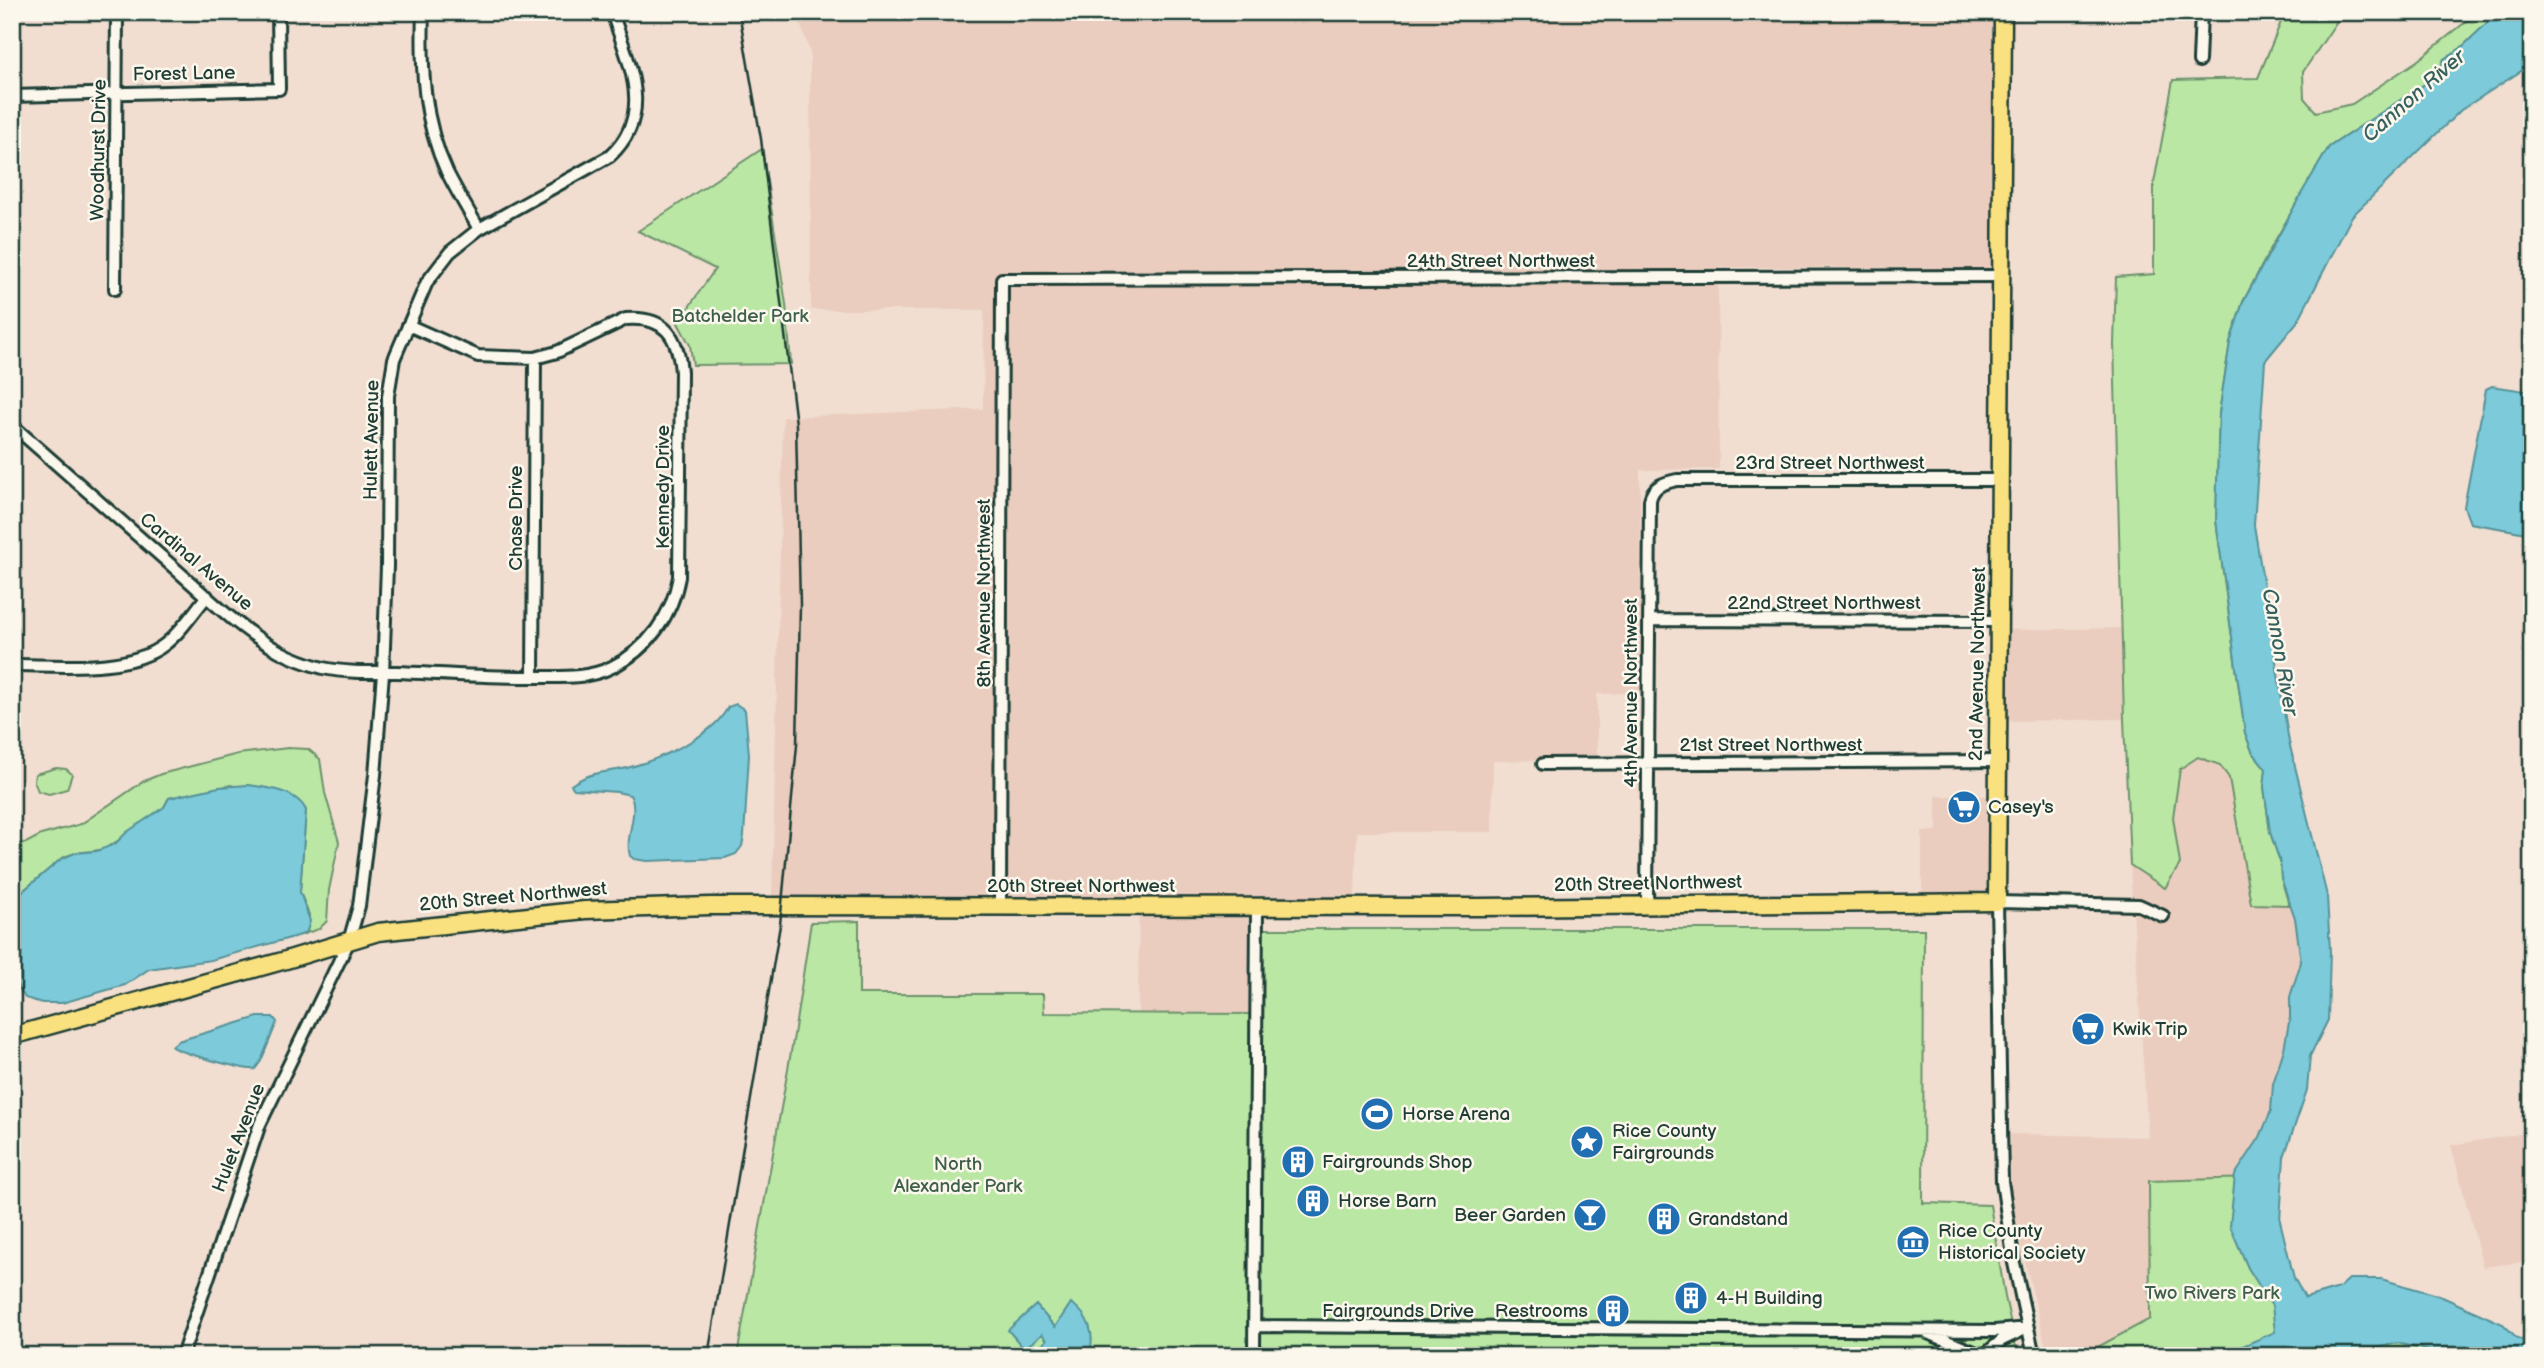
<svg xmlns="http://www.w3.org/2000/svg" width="2544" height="1368" font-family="'Balsamiq Sans',sans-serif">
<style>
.built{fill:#eacdbe}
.green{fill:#bbe7a5;stroke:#6d926c;stroke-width:2}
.water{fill:#7ccada;stroke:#579298;stroke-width:2}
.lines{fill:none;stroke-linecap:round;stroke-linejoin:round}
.minor-casing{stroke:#1f3d34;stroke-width:16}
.highway-casing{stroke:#1f3d34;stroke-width:21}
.minor{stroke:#fbf7ec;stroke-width:10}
.highway{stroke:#fae180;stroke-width:16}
.rail{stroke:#1f3d34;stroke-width:2.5}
.labels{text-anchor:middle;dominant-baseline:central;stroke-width:5;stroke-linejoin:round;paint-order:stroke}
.street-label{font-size:19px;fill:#1f3d34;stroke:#fbf7ec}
.park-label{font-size:19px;fill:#3e5f4b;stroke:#fbf7ec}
.poi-label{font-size:19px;fill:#1f3d34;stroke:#fbf7ec;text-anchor:start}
.water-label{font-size:21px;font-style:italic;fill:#36605e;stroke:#fbf7ec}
</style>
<rect width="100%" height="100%" fill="#f1ded1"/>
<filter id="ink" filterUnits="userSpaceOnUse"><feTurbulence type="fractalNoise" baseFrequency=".0143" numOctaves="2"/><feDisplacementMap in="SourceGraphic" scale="14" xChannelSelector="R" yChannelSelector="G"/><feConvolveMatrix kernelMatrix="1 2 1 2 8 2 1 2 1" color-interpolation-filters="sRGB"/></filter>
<g filter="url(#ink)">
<path class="built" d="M796,12H1998L1997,268L1718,267L1719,469L1640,470L1641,693L1597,694V759L1493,761L1492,832H1357L1355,898H772L783,417L983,409L984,310H811L810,52Z
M2122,628L2124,719L2006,721L2005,630Z
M2198,757L2220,765L2302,905L2305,993L2254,1178L2149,1181L2150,1319L2081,1356H2048L2011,1204L2010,1134L2148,1137L2130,865L2165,887L2180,864L2173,817L2180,769Z
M1936,796H2003L2002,896L1922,898V832L1937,831Z
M1139,910H1248V1014H1138Z
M2532,1132V1261L2483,1267L2451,1145Z"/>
<path class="green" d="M2285,12H2343L2303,72L2304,98L2316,112L2352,104L2417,61L2478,12H2501L2489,21L2461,48L2444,59L2437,76L2329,147L2272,246L2243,302L2230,342L2219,413L2216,520L2245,733L2252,751L2266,769L2264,787L2270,832L2280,862L2281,878L2289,905L2251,904L2229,778L2220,765L2198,757L2180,769L2173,817L2180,864L2165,888L2130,865L2124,719L2114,344L2116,277L2154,274V183L2173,80L2258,78Z
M762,149L786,304L791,364L693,365L690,345L678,323L715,269L638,231Z
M288,748L308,749L320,759L325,793L339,842L329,890L327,921L319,929L301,935L307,931L309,915L300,892L306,810L231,785L169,798C167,800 166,804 164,807C161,812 110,847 104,849C90,853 74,850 61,859L17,896L12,905V825L16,842L26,843L41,835L81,824L144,781L161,774L238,754Z
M56,768L66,769L72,774L67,789L49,794L38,791L34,781L35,774Z
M859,921V994H1043L1044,1013L1251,1014V929H1924L1923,1203L1990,1205L2005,1297L2018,1356H737L794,1035L811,922Z
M2254,1178L2303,1325L2529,1356H2081L2150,1319L2149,1181Z"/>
<path class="water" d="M2501,12H2532V64L2461,110L2352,216L2298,321L2265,361L2254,525L2289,742L2327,896L2330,951L2328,1020L2310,1056L2307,1090L2284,1157L2280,1221L2294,1278L2305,1298L2339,1288L2349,1279H2381L2440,1296L2503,1324L2516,1337L2532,1346V1356H2450L2397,1343L2344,1356H2220L2275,1332L2272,1306L2248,1268L2230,1226L2235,1175L2260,1137L2271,1111L2273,1084L2284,1049L2290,1017V997L2301,962L2295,918L2281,878L2280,862L2270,832L2264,787L2266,769L2252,751L2245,733L2216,520L2219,413L2230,342L2243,302L2301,194L2329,147L2437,76L2444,59L2461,48L2489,21Z
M2492,386L2532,392V534L2470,523L2464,507L2486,389Z
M736,704L745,710L749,755L744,836L742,846L736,854L725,858L647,861L634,859L630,856C624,835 640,813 630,795L617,792L574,789L571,785C591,771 605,773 627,768C658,760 714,736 728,707Z
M248,785C268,788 296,790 306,810L300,892L310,921L307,931L301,935L211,960L149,969L125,985L62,1003H42L25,998L12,977V905L17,896L61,859L75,853L97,851L115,844L127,832L164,807L169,798L219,787Z
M258,1017H273L277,1022L261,1061L255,1069C247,1071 177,1052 172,1046L178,1041Z
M1071,1303C1089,1315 1096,1335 1089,1356H1062L1056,1349L1048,1356H1033L1032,1354L1047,1340L1042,1334L1024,1349L1008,1330L1036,1305L1055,1327Z"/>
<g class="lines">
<defs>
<path id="minor" d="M423,12C421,67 423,121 447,172C457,192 468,210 479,229
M2199,61L2201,12
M12,96L279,89L278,12
M115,289L117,12
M12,425C65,472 118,519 171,565C205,595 239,629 279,651C292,658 308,664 323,668C347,673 372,672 397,672C443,674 488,677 535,677C561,677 588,679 612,667C648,649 672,616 679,577L681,372C678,337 666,316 626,319L557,352L535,358L478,356L408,325
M1649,620L2000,621
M12,665C57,665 128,673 164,645C181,632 193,613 207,596
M533,677L535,358
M1543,764L1998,761
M1647,905L1650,500C1653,486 1663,483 1677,480H2001
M1000,907L1002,279L2001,276
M1254,1326L1995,1331L2028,1328
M1928,1333L1974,1352L1976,1356
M182,1356L260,1124L349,941L359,906L375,775L383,673L387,566L388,396L394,359L427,282L450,252L479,229L610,156C656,113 628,63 612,12
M1254,1356L1257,907
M1983,1356L2002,1340L2019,1332
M2034,1356L2014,1263L2002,1181L1997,902L2139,905L2163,916"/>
<path id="highway" d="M12,1036L286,960L378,932L585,910L710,906L1479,907L1997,902L2003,12"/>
</defs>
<use href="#minor" class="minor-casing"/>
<use href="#highway" class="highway-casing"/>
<use href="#minor" class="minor"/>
<use href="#highway" class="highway"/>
<path class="rail" d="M708,1356L780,925L797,745L800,605L796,424L761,139L739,12"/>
</g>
</g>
<defs>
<symbol id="supermarket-disc" viewBox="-11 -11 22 22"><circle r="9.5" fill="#1f6fb2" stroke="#fbf7ec"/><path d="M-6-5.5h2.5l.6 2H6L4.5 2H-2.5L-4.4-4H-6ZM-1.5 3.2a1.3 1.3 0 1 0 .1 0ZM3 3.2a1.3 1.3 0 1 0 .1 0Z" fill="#fff"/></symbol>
<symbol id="stadium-disc" viewBox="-11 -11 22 22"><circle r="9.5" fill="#1f6fb2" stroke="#fbf7ec"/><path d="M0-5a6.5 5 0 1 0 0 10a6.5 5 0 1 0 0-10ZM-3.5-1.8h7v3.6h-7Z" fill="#fff"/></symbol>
<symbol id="sight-disc" viewBox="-11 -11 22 22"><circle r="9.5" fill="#1f6fb2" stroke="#fbf7ec"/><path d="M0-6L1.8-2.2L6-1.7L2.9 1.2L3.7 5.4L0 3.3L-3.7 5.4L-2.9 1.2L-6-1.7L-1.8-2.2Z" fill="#fff"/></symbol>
<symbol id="building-disc" viewBox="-11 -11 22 22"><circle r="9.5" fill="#1f6fb2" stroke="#fbf7ec"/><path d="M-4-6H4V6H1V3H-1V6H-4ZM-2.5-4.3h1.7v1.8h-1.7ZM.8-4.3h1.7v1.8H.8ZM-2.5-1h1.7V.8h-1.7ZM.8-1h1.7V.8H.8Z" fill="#fff"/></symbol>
<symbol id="bar-disc" viewBox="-11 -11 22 22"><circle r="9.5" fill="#1f6fb2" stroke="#fbf7ec"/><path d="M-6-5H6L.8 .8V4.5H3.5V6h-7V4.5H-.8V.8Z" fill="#fff"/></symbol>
<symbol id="museum-disc" viewBox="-11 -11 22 22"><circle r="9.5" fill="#1f6fb2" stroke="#fbf7ec"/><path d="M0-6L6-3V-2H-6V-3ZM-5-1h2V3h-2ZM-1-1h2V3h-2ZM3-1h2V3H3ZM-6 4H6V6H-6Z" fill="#fff"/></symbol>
</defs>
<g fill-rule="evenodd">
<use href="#supermarket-disc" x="1945" y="788" width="38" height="38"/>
<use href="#supermarket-disc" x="2069" y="1010" width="38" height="38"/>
<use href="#stadium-disc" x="1358" y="1095" width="38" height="38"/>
<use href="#sight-disc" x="1568" y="1123" width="38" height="38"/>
<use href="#building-disc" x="1279" y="1143" width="38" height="38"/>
<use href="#building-disc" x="1294" y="1182" width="38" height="38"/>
<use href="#bar-disc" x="1571" y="1196" width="38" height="38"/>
<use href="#building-disc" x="1645" y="1200" width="38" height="38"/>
<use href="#museum-disc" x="1894" y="1223" width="38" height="38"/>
<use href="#building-disc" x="1672" y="1279" width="38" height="38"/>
<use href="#building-disc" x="1594" y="1292" width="38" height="38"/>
</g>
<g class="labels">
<g class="street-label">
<text transform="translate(184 74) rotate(-1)">Forest Lane</text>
<text transform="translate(99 150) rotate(-89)">Woodhurst Drive</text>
<text x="1501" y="261">24th Street Northwest</text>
<text transform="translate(372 440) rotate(-89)">Hulett Avenue</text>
<text x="1830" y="463">23rd Street Northwest</text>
<text transform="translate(663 487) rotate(-90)">Kennedy Drive</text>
<text transform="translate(516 518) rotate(-90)">Chase Drive</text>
<text transform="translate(196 562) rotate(40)">Cardinal Avenue</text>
<text transform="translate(984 593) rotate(-90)">8th Avenue Northwest</text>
<text x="1824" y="603">22nd Street Northwest</text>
<text transform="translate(1978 664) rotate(-89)">2nd Avenue Northwest</text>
<text transform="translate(1631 693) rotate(-90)">4th Avenue Northwest</text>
<text x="1771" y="745">21st Street Northwest</text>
<text transform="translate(1648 884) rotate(-1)">20th Street Northwest</text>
<text x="1081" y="886">20th Street Northwest</text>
<text transform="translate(513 897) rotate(-5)">20th Street Northwest</text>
<text transform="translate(239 1138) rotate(-69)">Hulet Avenue</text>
<text x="1398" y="1311">Fairgrounds Drive</text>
</g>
<g class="park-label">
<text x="740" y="316">Batchelder Park</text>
<text x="958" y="1164">North<tspan x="958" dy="22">Alexander Park</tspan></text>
<text x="2212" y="1293">Two Rivers Park</text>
</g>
<g class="poi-label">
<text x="1988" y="807">Casey's</text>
<text x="2112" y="1029">Kwik Trip</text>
<text x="1402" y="1114">Horse Arena</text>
<text x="1612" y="1131">Rice County<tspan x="1612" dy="22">Fairgrounds</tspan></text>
<text x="1322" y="1162">Fairgrounds Shop</text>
<text x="1338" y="1201">Horse Barn</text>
<text x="1566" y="1215" text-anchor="end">Beer Garden</text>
<text x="1688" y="1219">Grandstand</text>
<text x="1938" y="1231">Rice County<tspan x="1938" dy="22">Historical Society</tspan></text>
<text x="1716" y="1298">4-H Building</text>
<text x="1588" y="1311" text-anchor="end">Restrooms</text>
</g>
<g class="water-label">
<text transform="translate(2414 96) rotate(-41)">Cannon River</text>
<text transform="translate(2280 652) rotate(80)">Cannon River</text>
</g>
</g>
<rect width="2544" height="1368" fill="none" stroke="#fbf7ec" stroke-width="42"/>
<rect x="21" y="21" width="2502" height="1326" fill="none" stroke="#1f3d34" stroke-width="2.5" filter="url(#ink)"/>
</svg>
